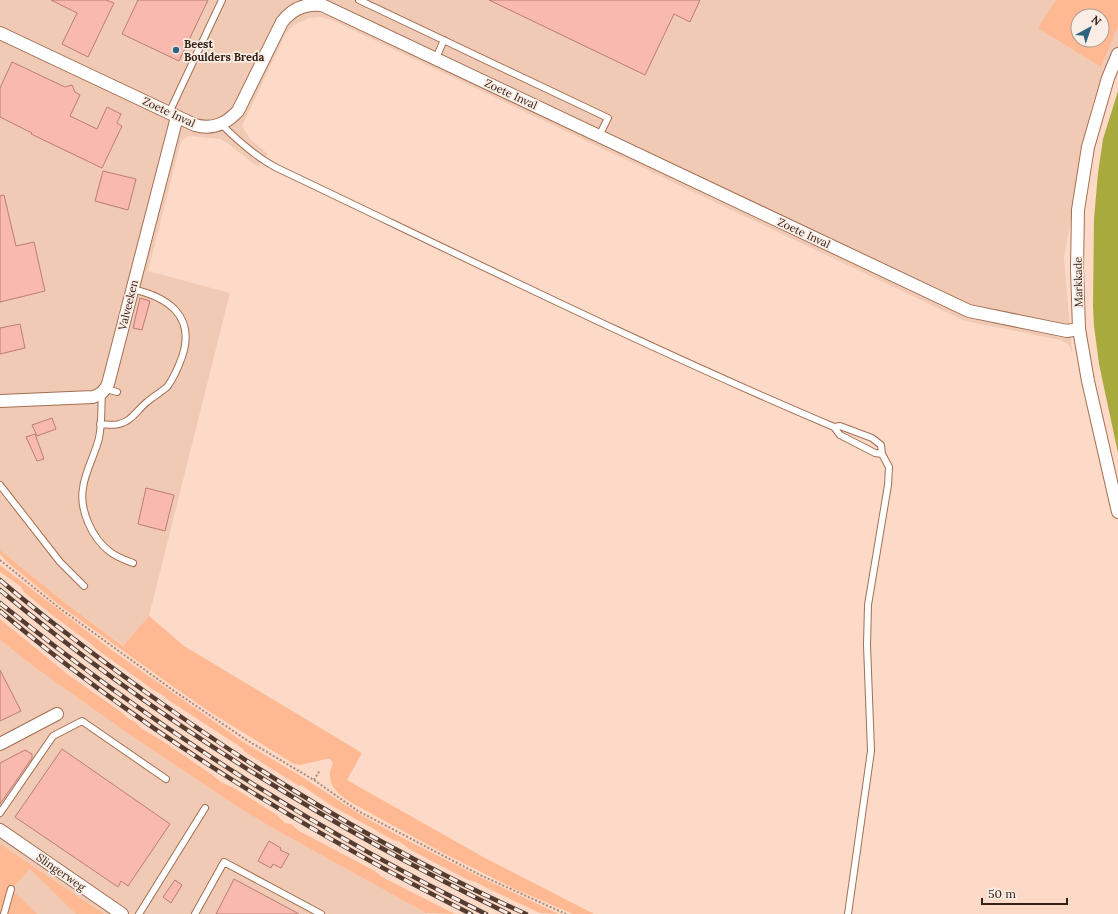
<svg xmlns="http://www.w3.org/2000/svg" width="1118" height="914" font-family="Lora,serif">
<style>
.built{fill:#f0cab4;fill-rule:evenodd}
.green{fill:#ffb992;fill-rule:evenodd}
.water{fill:#a8aa3e}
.building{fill:#fab9ae;stroke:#ba7d73}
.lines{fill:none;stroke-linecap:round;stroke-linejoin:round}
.service-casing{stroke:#a36f52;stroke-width:8}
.minor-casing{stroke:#a36f52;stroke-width:14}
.path{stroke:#a88b7a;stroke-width:2;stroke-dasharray:2 2;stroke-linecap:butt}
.service{stroke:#fff;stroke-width:6}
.minor{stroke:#fff;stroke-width:12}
.rail-casing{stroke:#543d30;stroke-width:4.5}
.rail{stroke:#f9ede6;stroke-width:3;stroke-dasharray:9;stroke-linecap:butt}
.poi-dot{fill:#2b647e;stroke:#f9ede6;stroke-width:1.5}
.labels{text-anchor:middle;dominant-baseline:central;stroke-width:3.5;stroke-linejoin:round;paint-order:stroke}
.poi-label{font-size:11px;font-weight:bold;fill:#352014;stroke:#f9ede6;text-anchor:start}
.street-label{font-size:11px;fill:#352014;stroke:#f9ede6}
</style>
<rect width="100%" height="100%" fill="#fddac7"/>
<path class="built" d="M0,0H1118V50L1104,68L1091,109L1064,258L1072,352L1068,344L1060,340L965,321L332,20L320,17L309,18L294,25L286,33L242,126L251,140L268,154L258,167L226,142L220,139L189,136L183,139L180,145L148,271L230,293L149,616L124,646L63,601L0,550ZM1078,16H1102V40H1078Z
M0,640L37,669L133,737L235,805L269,826L428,914H0Z"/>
<path class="green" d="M1056,0H1118V26L1101,67L1038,28ZM1078,16H1102V40H1078Z
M0,550L63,601L123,646L149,616L184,646L362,753L347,780L485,858L594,914H573L515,889L443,853L352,803C342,797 330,788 330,776C329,771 332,767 333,763L330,759H326L300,765L294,764L213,714L175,688L59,605L6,561L0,554Z
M0,565L113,651L245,743L299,775L361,815L403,838L480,877L559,914L540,913L487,888L476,882L468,880L409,849L399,841H395L332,806L301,785L299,786L245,752L242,748L168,700L164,696L152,689L95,648L90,643L52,615L24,592L20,586L0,572Z
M0,619L66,673L121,712L129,719L135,722L142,729L161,740L211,774L221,782L234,788L277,815L285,823L291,824L299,831L375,871L382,877L455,914L426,913L269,826L235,805L133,737L37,669L0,640Z
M0,844L104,914H76L30,869L11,889L37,914H0Z"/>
<path class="water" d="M1118,91V453L1099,364L1094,326L1093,306L1094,219L1098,173L1103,139Z"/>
<path class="building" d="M51,0H106L114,3L88,57L62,44L77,13Z
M138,0H208L179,61L122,34Z
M489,0H700L690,22L674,14L645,75Z
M12,62L65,87L72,85L75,92L80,95L70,116L97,129L107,107L121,114L117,123L122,126L102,168L31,134L32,133L0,117V88Z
M103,171L136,179L128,210L95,201Z
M4,195L16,246L34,242L45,291L0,302V196Z
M140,298L150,301L142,330L133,328Z
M20,324L25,348L0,354V328Z
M52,418L56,429L37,436L32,425Z
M35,434L44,459L37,461L26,437Z
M146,488L174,495L165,531L138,524Z
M0,670L21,711L0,721Z
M62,749L170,824L128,886L121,881L118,887L15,817Z
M25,750L32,754V758L0,804V763Z
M269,841L281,848L280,850L289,854L281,868L273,864L271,868L258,861Z
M234,879L299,914H216Z
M175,880L182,885L171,903L163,897Z"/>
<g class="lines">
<defs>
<path id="service" d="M359,0L608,118L599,136
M436,58L444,40
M169,113L222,0
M221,124C238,141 256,157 277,168C462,256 645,347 834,427L840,435L875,453L882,454L889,467L888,485L868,605L867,645L871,751L848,914
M106,389L117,392
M102,393C101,408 102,424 99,438C95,455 85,471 83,488C79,509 92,538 109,551C116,557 125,560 133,563
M100,424C106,424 113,426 119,424C131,422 138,409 147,402C153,397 161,392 167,387C174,378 178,368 182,357C196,316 168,297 132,289
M834,427L840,426L872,438L881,445L882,454
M0,485L60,562L84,586
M0,813L53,736L82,721L166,779
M4,914L11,889
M139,914L205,808
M195,914L224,862L321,914"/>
<path id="minor" d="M0,33L195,125C213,130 226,124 238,111L282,22C292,9 305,3 322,5L969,311L1067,331L1079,329
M1118,54L1108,78L1088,147L1078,210L1077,269L1079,329L1088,381L1118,512
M0,401L93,397C101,395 105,391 108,384L177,117
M0,744L57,714
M0,830L122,914"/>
</defs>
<use href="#service" class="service-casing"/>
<use href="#minor" class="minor-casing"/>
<path class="path" d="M0,560L58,607L174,691L245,739L314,780L358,811L480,875L566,914
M314,780L320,770"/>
<use href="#service" class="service"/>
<use href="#minor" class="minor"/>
<defs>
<path id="rail" d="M0,580C47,620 97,657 147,693C266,778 393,854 526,914
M0,590C155,719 328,826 509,914
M0,603C151,725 311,828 486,914
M0,611C143,732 304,830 471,914"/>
</defs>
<use href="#rail" class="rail-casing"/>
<use href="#rail" class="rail"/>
</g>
<circle class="poi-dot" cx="176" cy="50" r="4"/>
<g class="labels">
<g class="poi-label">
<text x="184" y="44">Beest<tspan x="184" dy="13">Boulders Breda</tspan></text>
</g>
<g class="street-label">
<text transform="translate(511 94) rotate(25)">Zoete Inval</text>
<text transform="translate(169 112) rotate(25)">Zoete Inval</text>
<text transform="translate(804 233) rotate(25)">Zoete Inval</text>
<text transform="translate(1078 282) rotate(-91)">Markkade</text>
<text transform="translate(128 305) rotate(-76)">Valveeken</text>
<text transform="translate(61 872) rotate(35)">Slingerweg</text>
</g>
</g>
<g transform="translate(1090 28) rotate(40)"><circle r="19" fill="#f9ede6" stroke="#ab9b92"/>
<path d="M0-3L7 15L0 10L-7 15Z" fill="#2b647e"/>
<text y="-6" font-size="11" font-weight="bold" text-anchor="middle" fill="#352014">N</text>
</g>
<path d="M982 898v6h85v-6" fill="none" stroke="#352014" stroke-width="2"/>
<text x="988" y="898" font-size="12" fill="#352014" stroke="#f9ede6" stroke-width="3" paint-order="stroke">50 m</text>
</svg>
